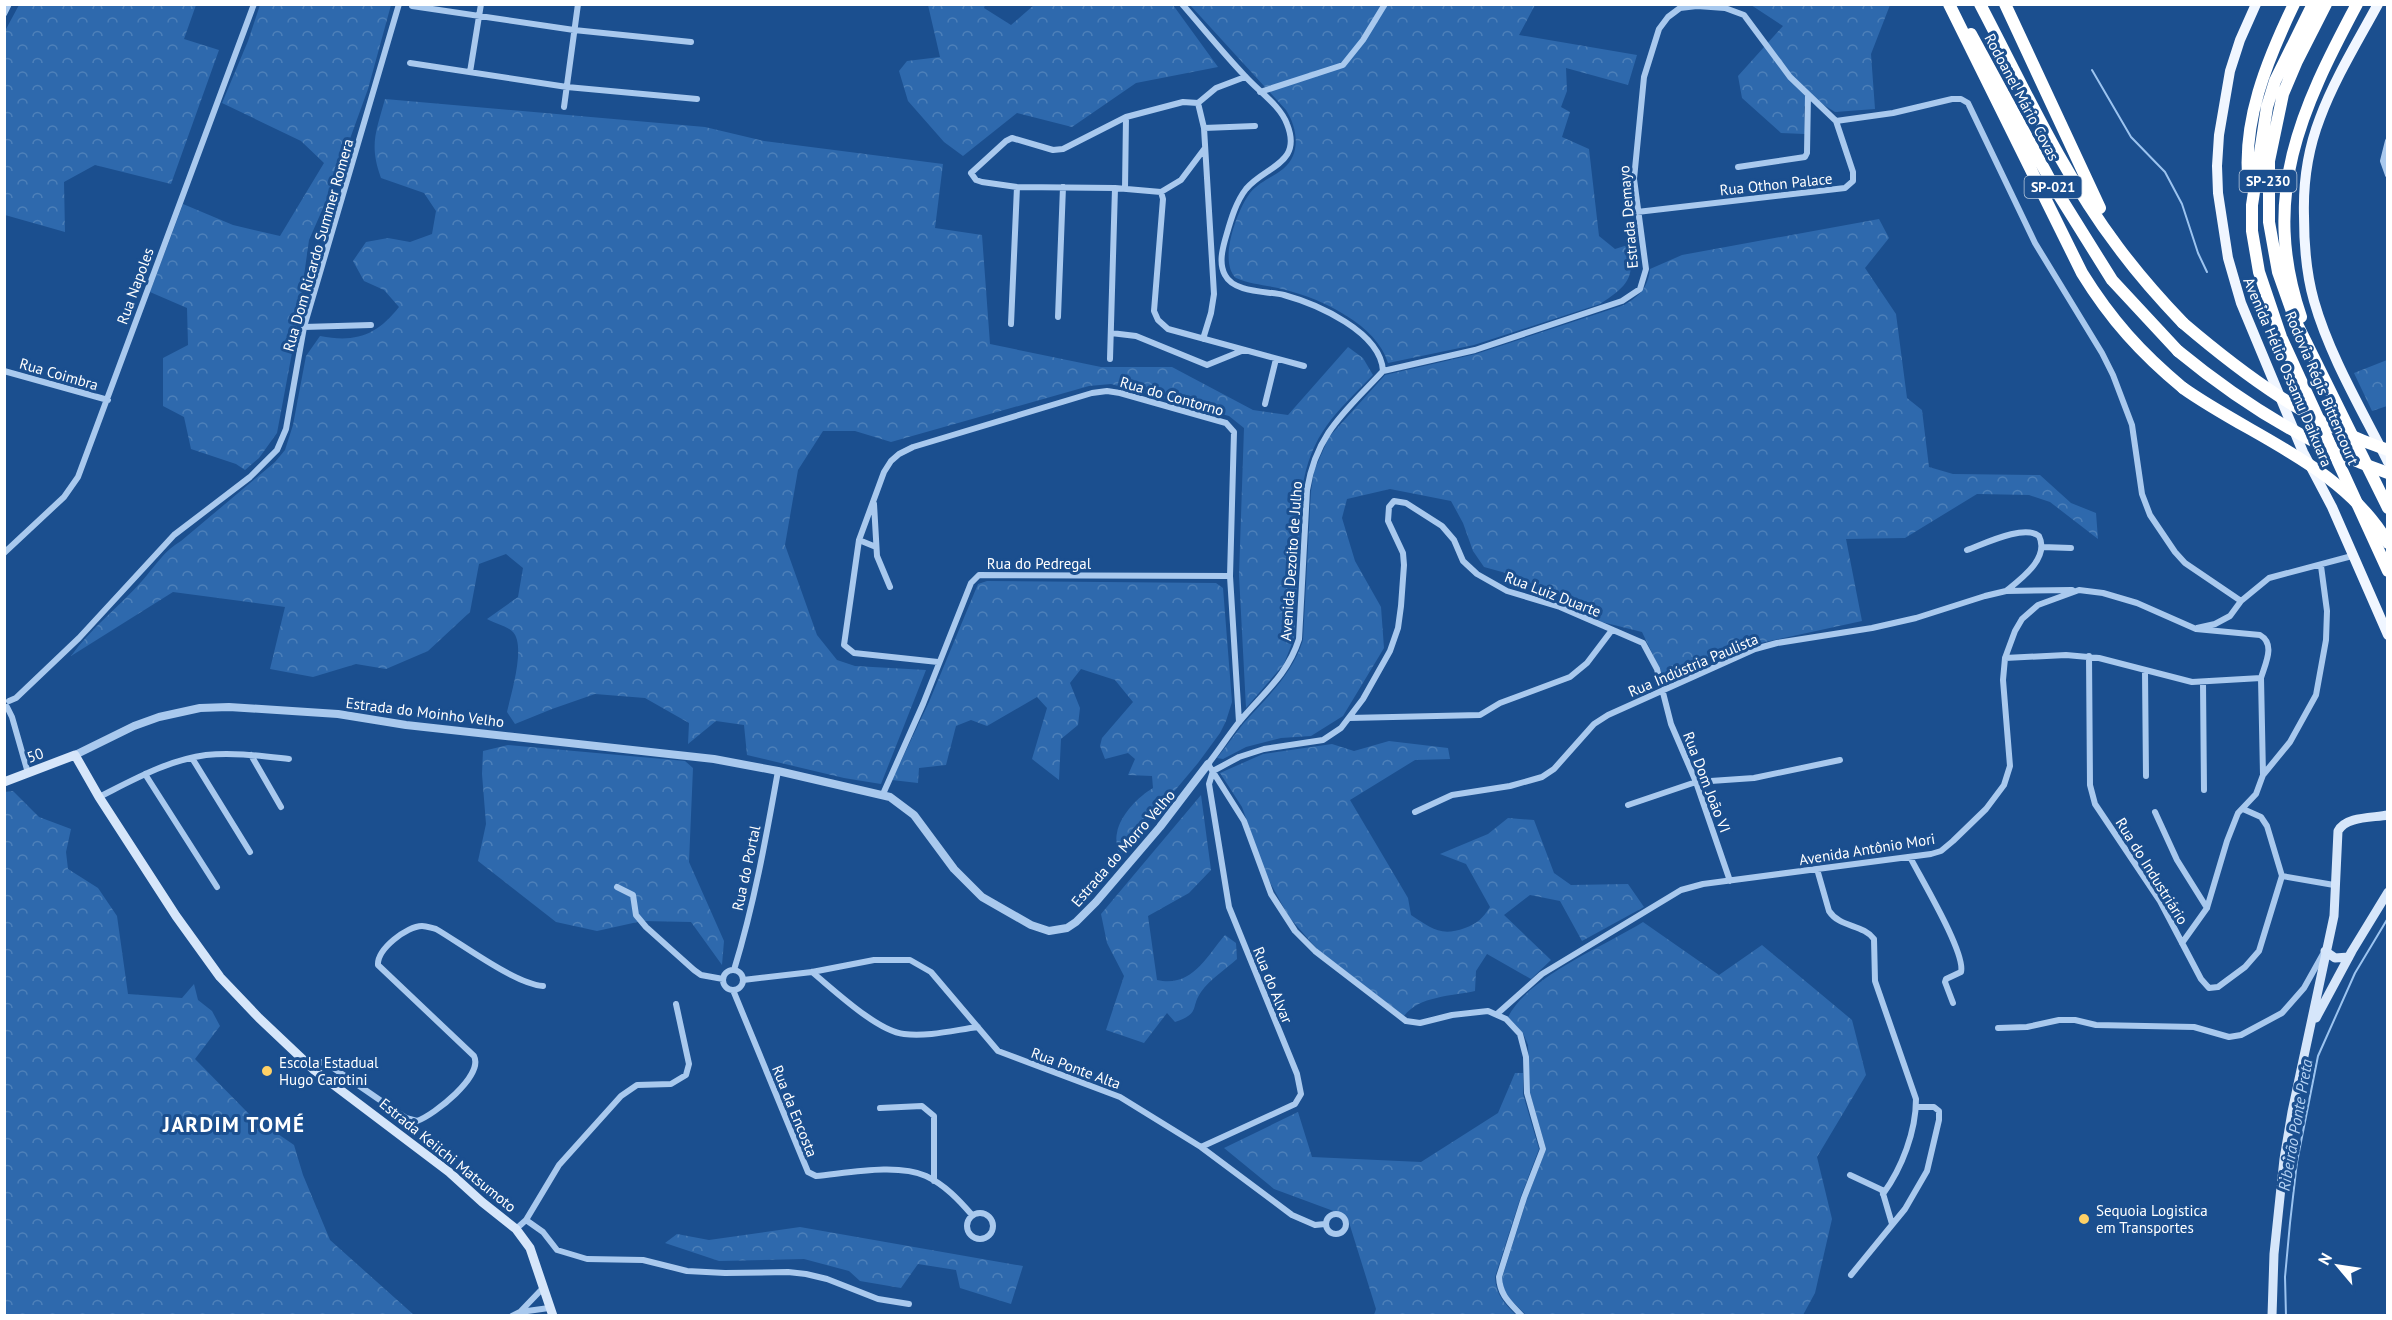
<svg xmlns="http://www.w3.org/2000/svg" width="2392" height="1320" font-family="'PT Sans',sans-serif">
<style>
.forest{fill:url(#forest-crowns)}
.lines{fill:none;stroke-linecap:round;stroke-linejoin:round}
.stream{stroke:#9cc4f0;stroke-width:2}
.minor{stroke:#a9c9ee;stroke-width:6}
.tertiary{stroke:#a9c9ee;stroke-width:8}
.secondary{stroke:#d6e6fa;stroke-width:9}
.primary{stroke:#f0f6ff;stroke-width:10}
.motorway{stroke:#fff;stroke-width:12}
.motorway-bridge{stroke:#fff;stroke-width:12}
.poi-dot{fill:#ffd166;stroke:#1b4f8f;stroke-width:2}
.labels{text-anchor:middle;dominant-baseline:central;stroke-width:6;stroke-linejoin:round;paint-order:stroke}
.shield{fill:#1b4f8f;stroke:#bbcadd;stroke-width:1.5}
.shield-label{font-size:14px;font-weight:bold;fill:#fff}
.street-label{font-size:15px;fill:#fff;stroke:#1b4f8f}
.poi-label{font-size:15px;fill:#fff;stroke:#1b4f8f;text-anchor:start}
.water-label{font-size:16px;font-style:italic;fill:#b5d3f5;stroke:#1b4f8f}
.district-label{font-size:21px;font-weight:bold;letter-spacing:1.5px;fill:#fff;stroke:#1b4f8f}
</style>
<defs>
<pattern id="forest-crowns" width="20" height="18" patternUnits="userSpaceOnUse" patternTransform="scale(1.5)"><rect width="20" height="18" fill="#2e69ad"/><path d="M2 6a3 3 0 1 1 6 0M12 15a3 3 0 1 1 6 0" fill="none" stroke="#4d80b9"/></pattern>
</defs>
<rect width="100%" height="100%" fill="#1b4f8f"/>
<path class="forest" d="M19,5H196L184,39L219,50L171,184L95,165L64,182L65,232L5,215V31Z
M260,5H391L368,89L334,183L309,240L297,326L277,433L259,458L245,470L236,464L191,449L184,417L163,406V358L188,345L187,308L150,292L183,204L233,225L280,236L324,163L301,141L222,103L248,41Z
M928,5H985L984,8L1011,25L1034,5H1173L1218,67L1136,83L1072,127L1017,113L963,156L944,142L908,101L899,71L907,61L940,57Z
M1190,5H1535L1519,35L1637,55L1628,85L1566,68L1567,91L1561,107L1570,112L1562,137L1589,149L1599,236L1615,249L1631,244C1633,279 1630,284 1600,304L1474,345L1388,363C1377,325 1322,299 1286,290C1269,285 1252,285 1236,278C1218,262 1237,210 1250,193C1259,182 1273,177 1283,169C1302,154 1297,127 1286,110Z
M1751,5H1890L1871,54L1875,109L1835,112L1811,97L1804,107L1805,134L1781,133L1742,98L1738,76L1783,26Z
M385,99L705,127L764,141L943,164L935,228L982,235L990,344L1101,367H1172L1253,410L1288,415L1348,347L1363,358L1373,375C1335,414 1311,433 1302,490L1294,638L1284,664L1246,708L1239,575L1244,428L1229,416L1111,384L1089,386L891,442L855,431H823L798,470L785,545L817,635L837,660L855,666L926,670L881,784L844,778L747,755L744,725L716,721L688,744L689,723L645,698L595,694L552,709L515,724L507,712C511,694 526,646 513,632C507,626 494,623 487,619L518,597L523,568L506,554L479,564L470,612L428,651L386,669L356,664L313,677L270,669L285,607L173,592L71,656C91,628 119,607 142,581C155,566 164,551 181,541L275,462L285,450L293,425L306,356L320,336C356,343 377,335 399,307L384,290L364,281L353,261L366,242L388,238L410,242L432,234L436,211L424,193L381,178C369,145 376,132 385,99Z
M1879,219L1889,238L1865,268L1896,314L1907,398L1922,410L1929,467L1953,474L2040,475L2071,503L2096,513L2098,539L2050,502L2029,495L1977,494L1905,538L1846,539L1862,621L1719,652L1663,676L1642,632L1602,622L1551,592L1513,575L1484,567L1473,551L1463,523L1451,501L1390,489L1347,499L1342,518L1355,561L1381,607L1384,648L1343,716L1311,736L1281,738L1246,747L1223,759L1217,758C1226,747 1234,735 1243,724C1267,697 1292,675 1303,640L1311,491L1314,471L1329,437L1385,375L1476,354L1624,305C1640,296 1648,287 1650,269L1682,255Z
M2387,360V406L2372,411L2354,373Z
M987,581L1216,583L1223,588L1232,702L1226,721L1220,733L1198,763L1119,857C1118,850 1115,840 1117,833C1120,815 1139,796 1153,788L1152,776L1128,775L1135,759L1128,753L1105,759L1100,746L1102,738L1133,702L1115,680L1081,669L1070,683L1080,708L1078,725L1061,739L1059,780L1032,759L1047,708L1037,697L987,726L971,720L956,726L946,765L919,768L918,783L892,780L929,702L978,584Z
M1389,741L1448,748L1450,759L1415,760L1350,800L1408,898L1411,915C1431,928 1440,937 1465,928C1478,923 1482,919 1490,907L1466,864L1440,854L1488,834L1508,818L1534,820L1554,873L1571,885L1628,884L1644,907L1582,941L1560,901L1530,895L1504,915L1551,960L1531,979L1487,954L1476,971L1475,991C1452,996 1419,996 1404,1016L1317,949L1289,917L1267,877L1242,807L1220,773L1263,754L1332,744L1354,751Z
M508,745L685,761L693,768L689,862L724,941L722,965L691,922L642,921L597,931L556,922L478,861L486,824L482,774L483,751Z
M13,791L39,817L71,829L66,852L68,869L98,888L117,916L128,994L182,998L194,984L198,1000L212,1011L220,1026L195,1059L249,1114L294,1145L303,1175L330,1240L414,1315H5L4,792Z
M1201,795L1211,870L1189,893L1148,916L1157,980C1192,988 1206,957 1225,935L1236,943L1237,959C1226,969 1210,979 1201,992C1190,1008 1201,1013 1175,1022L1167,1013L1144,1043L1106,1030L1124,976L1107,943L1101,914Z
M1643,922L1719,975L1762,945L1852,1020L1866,1075L1817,1157L1832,1219L1815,1293L1803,1315H1526L1506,1295L1503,1288L1502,1278L1527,1199L1546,1149L1530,1093L1528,1045L1523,1033L1508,1017C1529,976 1603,947 1643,922Z
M1515,1073H1523V1094L1539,1149L1521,1196L1495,1277C1496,1295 1504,1303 1516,1315H1374L1376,1309L1347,1216L1274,1189L1224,1148L1298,1112L1312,1157L1421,1162L1498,1113Z
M800,1227L1023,1266L1011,1304L960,1288L956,1270L918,1264L901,1288L860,1281L849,1271L804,1259L719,1261L665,1243L677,1234L709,1240Z"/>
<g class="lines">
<path class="stream" d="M2092,70L2131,137L2165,172L2182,204L2198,253L2207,272
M2286,1316L2285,1277L2290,1223L2297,1162L2318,1056L2355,973L2388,918"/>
<path class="minor" d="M1182,4C1203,28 1223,53 1245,76C1258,91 1280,105 1287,124C1303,164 1265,166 1246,189C1235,203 1230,223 1225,240C1222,251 1219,264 1225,275C1234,293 1267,291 1284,295C1317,304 1381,332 1383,371
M412,6L574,30L691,42
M4,14L9,4
M410,63L567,87L697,99
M470,72L481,4
M1260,92L1343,65L1363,40L1385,4
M1198,103L1183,102L1126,117L1063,149L1053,150L1012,138L1006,141L971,173L976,180L982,182L1017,187L1115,188L1161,192L1181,180L1205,148
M1198,103L1204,128L1214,294L1211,313L1203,339
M1198,103L1216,88L1245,77
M564,107L578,4
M1836,121L1893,113L1952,99H1961L1968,103L2035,243L2102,353L2113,375L2132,425L2142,494L2150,515L2175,552L2185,563L2241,601
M1204,128L1255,126
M2388,141L2383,161L2388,175
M1738,167L1805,157L1807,153L1808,95
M1125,189L1126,117
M1161,192L1163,199L1154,311L1158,320L1168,329L1304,366
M1058,317L1063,187
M1011,324L1017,187
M304,327L371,325
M1111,333L1136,336L1207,365L1244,350
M1110,359L1115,188
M4,371L108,400
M1383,371C1346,411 1316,433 1307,490L1299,639C1287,676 1263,693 1239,722C1228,736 1219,750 1208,764L1244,821L1271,894L1295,931L1315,951L1406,1021L1420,1023L1452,1015L1488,1011L1506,1019L1520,1034L1526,1057L1527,1093L1543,1149L1524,1198L1499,1277C1500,1296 1510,1303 1522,1316
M1383,371L1475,350L1622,301L1640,289L1646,269L1634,179L1644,77L1659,29L1668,17L1680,8L1697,6L1725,8L1744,15L1790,77L1836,121L1853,172V181L1845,188L1637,212
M1265,404L1276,359
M874,504L877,556L890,587
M859,540L876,547
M2042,547L2071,548
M1967,550C1984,544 2024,524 2039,536C2050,558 2021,579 2006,591
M4,553L64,497L78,477L254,4
M2197,628L2215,624L2230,616L2241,601L2269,578L2352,556
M2089,656L2090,785L2095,804L2160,901L2201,979L2209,988L2218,987L2245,967L2259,951L2282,876
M938,662L854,653L844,645L859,540L884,472L891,461L899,454L913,447L1092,393L1107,391L1120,393L1226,423L1234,432L1230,576L1239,722
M2145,671L2146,776
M2261,678L2263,775
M2203,683L2204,790
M9,701L16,698L79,638L174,535L250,477L277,450L286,429L304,327L399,4
M7,707L12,717L28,773
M1349,718L1480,715L1500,703L1570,677L1587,663L1612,630
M251,755L281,807
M192,758L250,852
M145,774L217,887
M883,794L923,704L971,583L979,575L1230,576
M99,797C133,780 168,760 206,755C233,752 262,756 289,759
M1628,805L1696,782L1754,778L1840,760
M2243,809L2261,817L2267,826L2282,876L2334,885
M1415,812L1452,795L1510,786L1542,777L1554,769L1594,724L1608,715L1755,649L1777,643L1872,628L1916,618L1985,596L2006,591L2072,590
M2155,812L2177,860L2207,908
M1910,857C1920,877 1966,953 1961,972L1946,979L1945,982L1953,1003
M1817,869L1829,911C1840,928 1863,924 1874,939L1875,981L1916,1099C1916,1131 1902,1168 1883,1194
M617,887L633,895L636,915L646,927L694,970L701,975L723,979
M2182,943L2207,908L2227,841L2238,813L2256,794L2263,775L2290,742L2316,695L2326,640L2327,611L2321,566
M734,970C754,905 766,838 778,771
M723 980a10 10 0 1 1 20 0a10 10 0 1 1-20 0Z
M812,972C834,990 877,1031 904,1034C928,1037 955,1030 978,1027
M743,980L812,972L874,960H910L931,972L998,1051L1120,1097L1201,1147L1292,1215L1315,1225L1325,1224
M733,990L808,1172L816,1176C848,1173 897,1163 926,1176C945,1185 959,1200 972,1215
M1497,1014L1542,974L1681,890L1703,884L1931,854L1941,851L1953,841L1986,809L2004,785L2010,766L2003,680L2005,658L2015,631L2022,619L2038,605L2079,590L2103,593L2137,603L2196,629L2260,635C2276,644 2265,664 2261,678L2192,682L2099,658L2066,655L2005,658
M1998,1028L2027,1027L2059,1020H2075L2096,1025L2194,1027L2229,1037L2241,1035L2282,1013L2304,988L2323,954
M314,1070L319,1062L326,1063L406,1118L417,1121C434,1115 484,1076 474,1056L378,965C377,949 407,926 422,926C427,926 431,928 436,929C462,944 515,984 543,986
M880,1108L922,1106L934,1116V1181
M1201,1147L1295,1104L1301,1094L1297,1074L1229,907L1209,784L1213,771L1239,757L1264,749L1323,740L1341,728L1363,699L1390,651L1398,628L1401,606L1404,565L1403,553L1388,521L1389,507L1394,501L1406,503L1442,526L1454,540L1463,561L1477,574L1507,591L1560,607L1643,643L1657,669L1671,724L1696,782L1730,881
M1850,1175L1882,1190L1892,1224
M967 1226a13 13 0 1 1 26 0a13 13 0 1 1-26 0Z
M1326 1224a10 10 0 1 1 20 0a10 10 0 1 1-20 0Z
M526,1220L543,1232L557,1250L587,1259L643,1260L687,1271L725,1273L788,1272L806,1274L827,1279L878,1299L909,1304
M516,1229L526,1220L559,1165L621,1096L637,1085L671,1084L686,1075L689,1064L676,1004
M1851,1275L1905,1209L1927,1171L1939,1120V1111L1934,1107H1916
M543,1288L520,1312L549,1308
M512,1316L520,1312"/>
<path class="tertiary" d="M75,755L134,726L159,717L200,708L229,707L338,714L406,725L714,759L778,771L890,797L914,815L954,869L982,897L1031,925L1049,931L1067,928L1076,922L1096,902L1160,827L1208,764"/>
<path class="secondary" d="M4,782L75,755L99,797L176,916L220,977L259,1018L314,1070L449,1172L482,1202L516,1229L530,1248L553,1316
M2325,951L2335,958L2349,957
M2316,1018L2352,951L2388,892
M2272,1316L2274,1254L2284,1159L2292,1112L2334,916L2338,831C2346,816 2372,818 2388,815"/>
<path class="primary" d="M2256,4L2240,40L2230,71L2219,135L2217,166L2218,193L2228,258L2241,303L2303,452L2332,507L2388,635
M2378,4C2358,41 2335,78 2320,118C2308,149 2303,182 2304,216C2304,245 2306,273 2314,301C2330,357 2362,410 2388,462"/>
<path class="motorway" d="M1949,4L2082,273C2111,320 2141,353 2183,388
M1980,4C2023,86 2062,173 2118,247C2138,274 2160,299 2183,323
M2005,4L2100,208
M2313,4L2275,81L2267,107L2252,205V231L2259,272L2281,337L2388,571
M2326,4L2297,61L2283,94L2269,161V222L2278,272L2295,320L2388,508
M1971,34L2054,187L2112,280L2178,351
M2249,186C2241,123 2267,60 2294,4
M2301,317C2260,196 2301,109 2357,4"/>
<path class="motorway-bridge" d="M2183,323C2244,375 2310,424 2388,450
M2178,351C2240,402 2311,447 2388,473
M2183,388C2252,437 2343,466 2388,543"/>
</g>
<g class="poi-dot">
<circle cx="267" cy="1071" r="6"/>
<circle cx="2084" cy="1219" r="6"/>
</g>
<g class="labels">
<g class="shield">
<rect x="2239.5" y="170" width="57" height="22" rx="4.5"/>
<rect x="2024.5" y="176" width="57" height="22" rx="4.5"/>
</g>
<g class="shield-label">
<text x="2268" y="181">SP-230</text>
<text x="2053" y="187">SP-021</text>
</g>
<g class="street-label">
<text transform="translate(2022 97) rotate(62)">Rodoanel Mário Covas</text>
<text transform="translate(1776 184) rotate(-6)">Rua Othon Palace</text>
<text transform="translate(1628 217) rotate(-95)">Estrada Demayo</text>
<text transform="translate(318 245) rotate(-74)">Rua Dom Ricardo Summer Romera</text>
<text transform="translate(135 286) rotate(-70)">Rua Napoles</text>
<text transform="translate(2288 372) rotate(67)">Avenida Hélio Ossamu Daikuara</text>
<text transform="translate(59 374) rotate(16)">Rua Coimbra</text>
<text transform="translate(2322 388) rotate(67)">Rodovia Régis Bittencourt</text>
<text transform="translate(1172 396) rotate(16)">Rua do Contorno</text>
<text transform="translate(1291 561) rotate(-86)">Avenida Dezoito de Julho</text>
<text x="1039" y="563">Rua do Pedregal</text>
<text transform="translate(1553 594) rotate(21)">Rua Luiz Duarte</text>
<text transform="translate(1693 665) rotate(-23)">Rua Indústria Paulista</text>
<text transform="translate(425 712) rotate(7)">Estrada do Moinho Velho</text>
<text transform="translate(35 755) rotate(-20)">50</text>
<text transform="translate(1707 782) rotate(69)">Rua Dom João VI</text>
<text transform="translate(1123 848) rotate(-49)">Estrada do Morro Velho</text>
<text transform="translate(1867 849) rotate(-9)">Avenida Antônio Mori</text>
<text transform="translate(746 868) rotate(-78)">Rua do Portal</text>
<text transform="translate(2152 871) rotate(58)">Rua do Industriário</text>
<text transform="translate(1273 985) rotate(68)">Rua do Alvar</text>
<text transform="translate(1076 1068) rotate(20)">Rua Ponte Alta</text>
<text transform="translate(795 1111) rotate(68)">Rua da Encosta</text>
<text transform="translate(448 1155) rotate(39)">Estrada Keiichi Matsumoto</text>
</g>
<g class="poi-label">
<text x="279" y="1062">Escola Estadual<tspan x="279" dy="17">Hugo Carotini</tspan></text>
<text x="2096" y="1210">Sequoia Logistica<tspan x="2096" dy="17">em Transportes</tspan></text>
</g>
<g class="water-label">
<text transform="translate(2295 1125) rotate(-80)">Ribeirão Ponte Preta</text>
</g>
<g class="district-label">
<text x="234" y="1124">JARDIM TOMÉ</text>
</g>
</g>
<rect width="2392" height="1320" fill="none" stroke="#ffffff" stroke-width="12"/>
<g transform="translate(2338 1266) rotate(299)" stroke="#1b4f8f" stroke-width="4.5" paint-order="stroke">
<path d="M0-4.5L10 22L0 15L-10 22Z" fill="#ffffff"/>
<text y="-9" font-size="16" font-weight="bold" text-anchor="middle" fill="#ffffff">N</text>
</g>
</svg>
